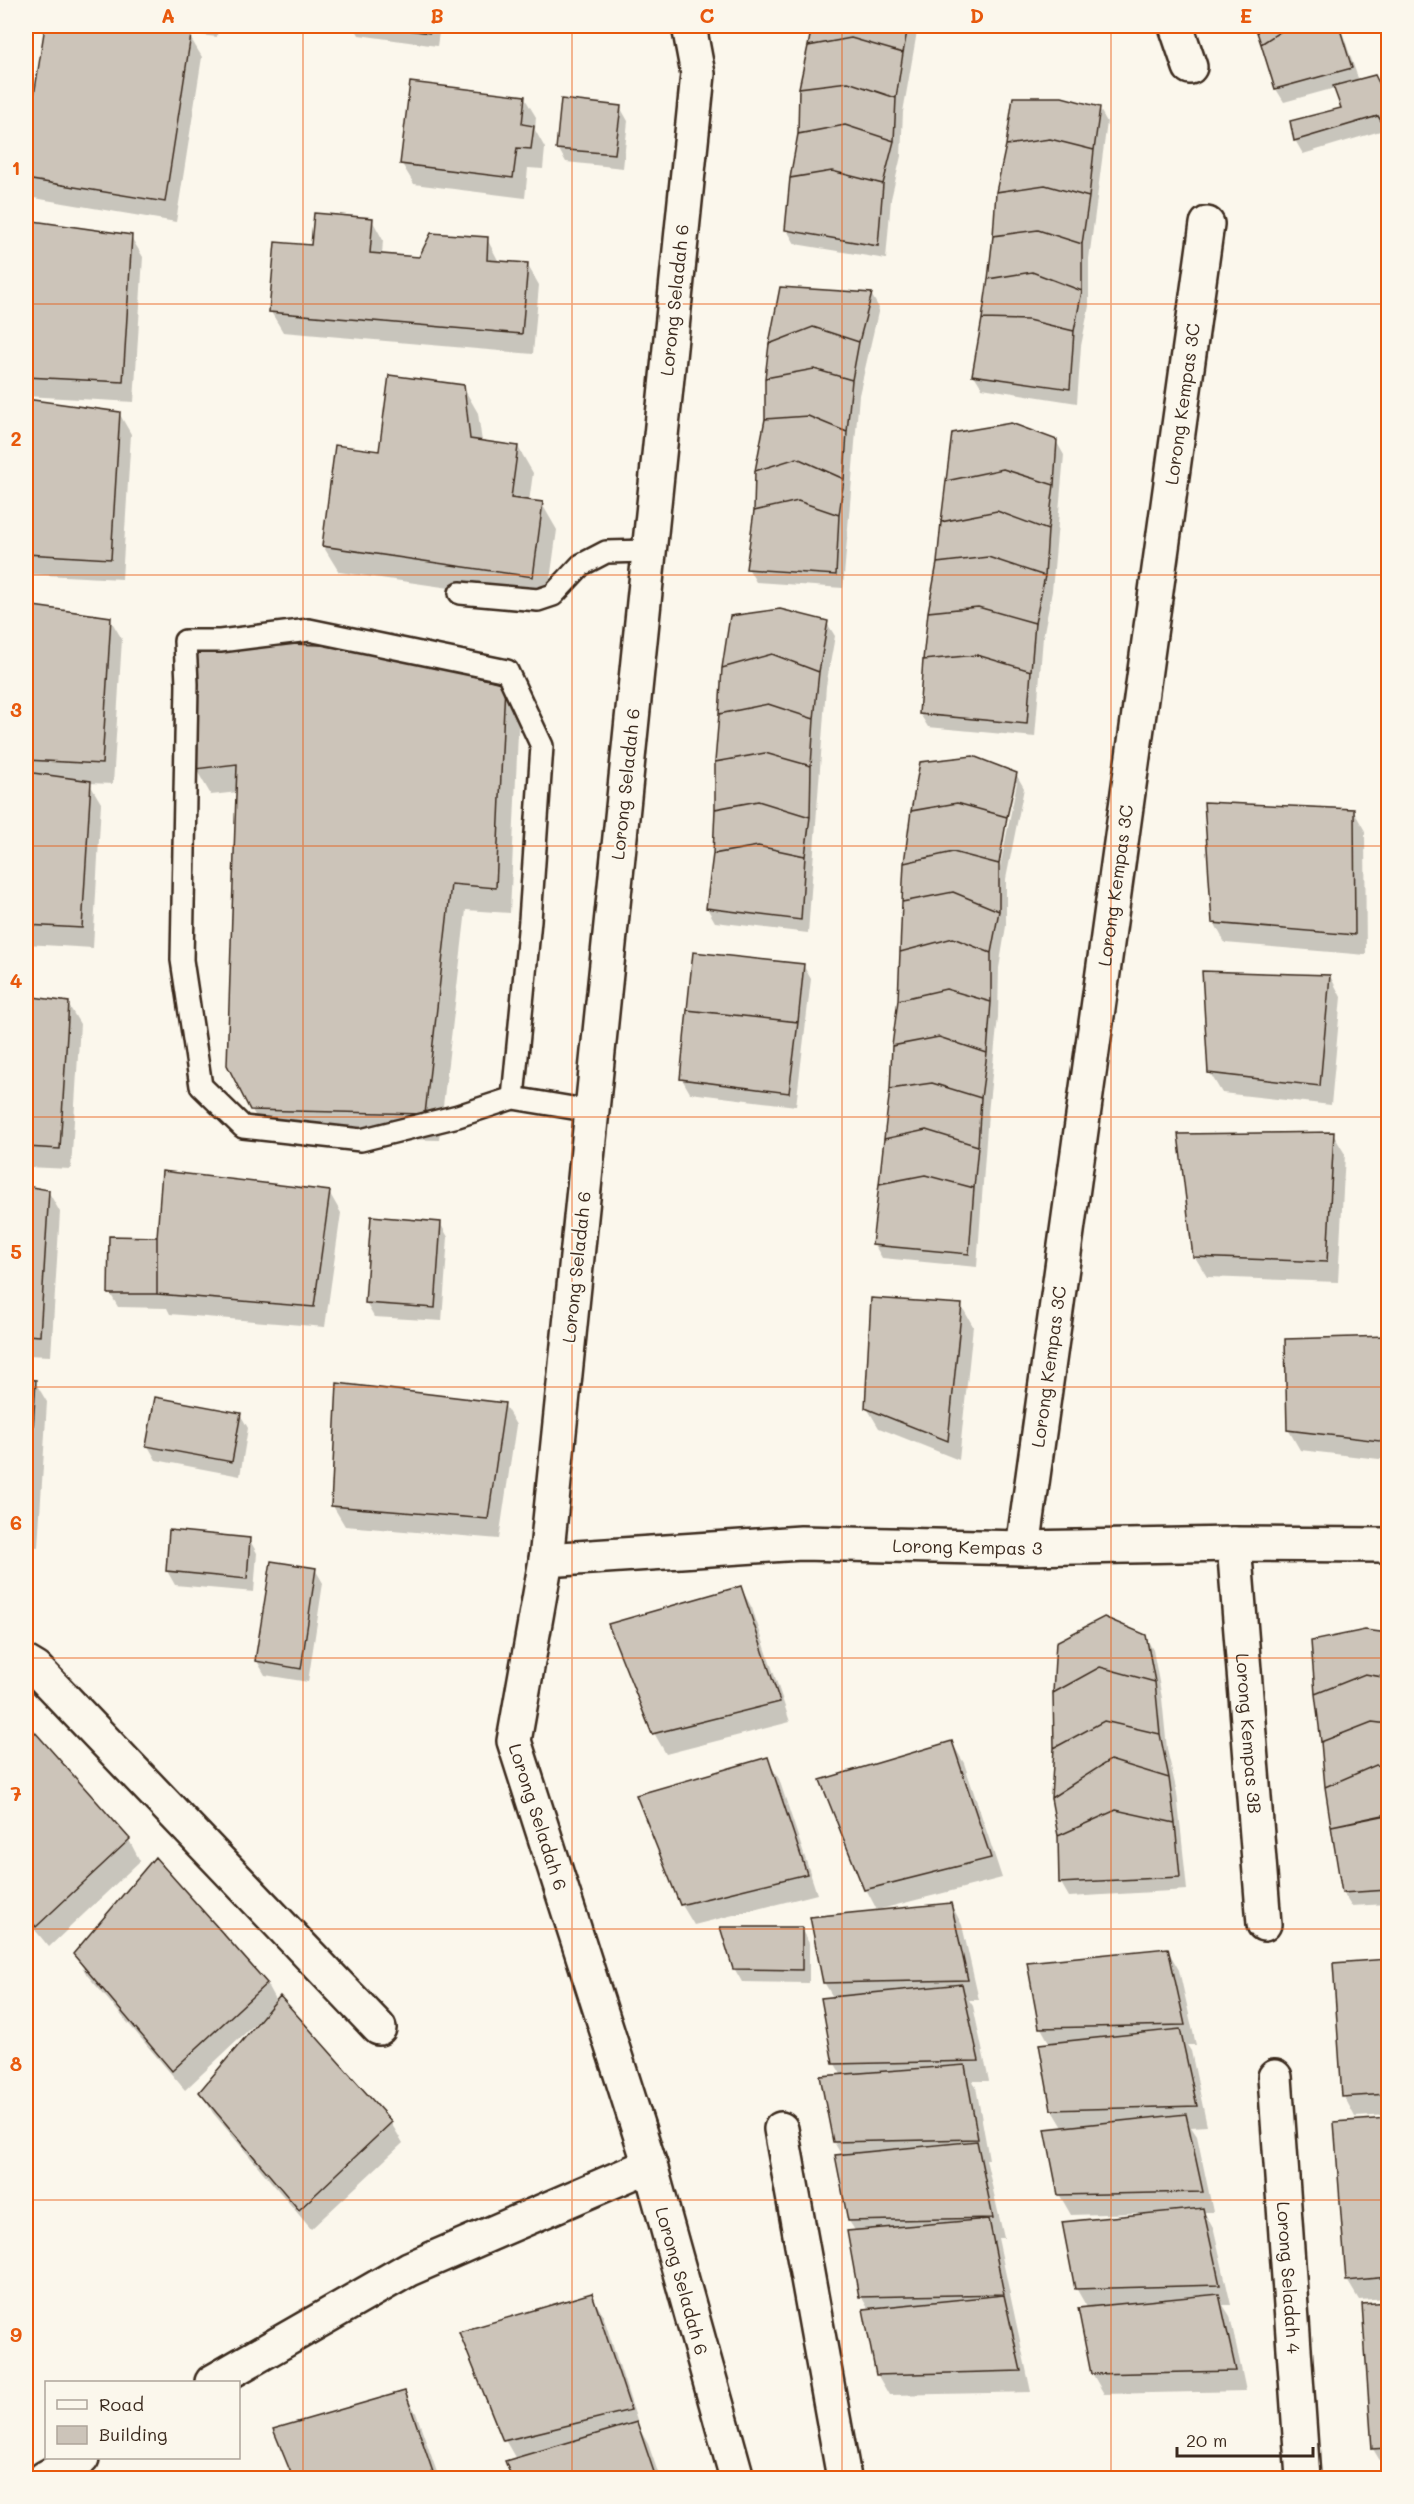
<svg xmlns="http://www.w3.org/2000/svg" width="1414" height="2504" font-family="Mali,sans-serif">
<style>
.shadow{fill:#0003;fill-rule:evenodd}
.building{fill:#ccc4b9;stroke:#3b2a1e;stroke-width:1.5}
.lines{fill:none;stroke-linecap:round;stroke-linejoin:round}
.lane-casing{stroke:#3b2a1e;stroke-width:26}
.street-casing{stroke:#3b2a1e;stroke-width:38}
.lane{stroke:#fbf7ec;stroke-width:21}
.street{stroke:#fbf7ec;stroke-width:33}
.grid{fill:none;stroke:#e8590c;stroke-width:1.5;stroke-opacity:0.55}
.labels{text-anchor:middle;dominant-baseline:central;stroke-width:4.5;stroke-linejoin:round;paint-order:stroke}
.street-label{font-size:18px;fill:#3b2a1e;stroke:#fbf7ec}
.neatline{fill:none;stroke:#e8590c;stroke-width:2}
.grid-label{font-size:20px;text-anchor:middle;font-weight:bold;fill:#e8590c}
</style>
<rect width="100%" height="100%" fill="#fbf7ec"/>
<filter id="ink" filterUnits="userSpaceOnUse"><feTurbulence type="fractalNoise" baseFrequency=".0167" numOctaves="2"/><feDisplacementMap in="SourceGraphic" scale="12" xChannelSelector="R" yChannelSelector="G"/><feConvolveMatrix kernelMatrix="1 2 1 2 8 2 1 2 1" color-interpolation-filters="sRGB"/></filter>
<g filter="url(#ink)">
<path class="shadow" d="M47,26H124L190,37L202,57L176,222L34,198L26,183V157Z
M187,26H218L217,37L192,34Z
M354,26H440L437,46L359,35Z
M813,26H918L903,112L901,156L891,199L886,259L795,244L787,230Z
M1256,26H1340L1359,81L1385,97L1388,96V131L1387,129L1303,154L1295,140L1343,109L1335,88L1284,102L1276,89Z
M524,97L536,117L535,130L545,148L543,169L528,168L525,198L414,184L402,164Z
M620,107L628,121L623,168L566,162L558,148Z
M1099,108L1107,122L1089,259V306L1081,346L1077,403L982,388L974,375Z
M372,220L383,240L382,255L420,259L487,239L499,262L527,264L539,285L533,354L283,332L271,312L312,246Z
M26,221L131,237L143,257L134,402L26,396Z
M871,294L879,308L859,395L843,588L756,582L748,568Z
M463,387L478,413L482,442L518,447L533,473L529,502L542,504L557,530L547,602L339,572L323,546L381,453Z
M26,400L119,413L131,434L122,579L26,574Z
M1056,441L1064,455L1052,591L1043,637L1035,737L928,727L920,714Z
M26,606L110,619L122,639L113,784L89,783L101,803L93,948L26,944Z
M827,623L835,636L826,686L808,933L715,922L707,908L714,854Z
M504,685L519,711L510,913L466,910L439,1140L267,1136L252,1110L238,792L211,795L196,769Z
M1016,774L1024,788L1006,879V926L999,968L998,1017L988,1113L977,1267L882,1258L874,1244L899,1001ZM1014,782H1017L999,872H996Z
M1353,810L1365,831L1366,955L1225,943L1214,922Z
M803,965L811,979L796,1106L690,1093L682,1079Z
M1330,976L1341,997L1331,1105L1222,1093L1210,1073Z
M26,998L68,1004L80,1024L71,1169L26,1167Z
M1333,1134L1345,1154L1338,1282L1207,1277L1195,1257Z
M26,1188L48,1191L60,1212L51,1356L26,1355Z
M329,1192L341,1213L325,1327L170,1314L167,1308L118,1307L110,1293L159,1238Z
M440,1223L448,1237L442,1321L374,1317L366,1303Z
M961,1305L973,1326L959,1460L879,1428L867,1408Z
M1388,1337V1460L1300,1450L1288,1429L1286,1340Z
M26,1380L35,1382L47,1402L38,1547L26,1546Z
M504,1404L516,1425L499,1539L345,1526L333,1506Z
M240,1414L248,1428L240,1476L156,1460L148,1446Z
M171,1532L249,1539L257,1553L254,1592L175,1585L167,1571Z
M315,1569L323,1583L308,1682L265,1675L257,1661Z
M741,1588L752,1608L790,1722L666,1754L654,1733Z
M1365,1631L1388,1634V1904L1351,1906L1343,1893Z
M1145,1636L1153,1650L1162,1698L1167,1749L1177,1793L1187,1890L1069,1897L1061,1883L1060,1836Z
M26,1725L129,1840L140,1861L49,1947L26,1919Z
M952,1743L964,1763L1002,1878L877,1910L866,1889Z
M767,1759L779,1779L817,1894L694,1925L682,1905L638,1796Z
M951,1904L962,1925L979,2000H969L973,2006L989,2081H973L976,2087L989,2159H986L1004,2238H998L1031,2392L889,2395L877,2374L869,2310L861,2296L856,2232L849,2221L842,2156L834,2142L842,2076L835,2064L834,1999L824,1982Z
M801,1929L809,1943V1983L742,1982L734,1968Z
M1167,1949L1179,1970L1196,2045H1187L1191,2051L1207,2126L1191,2127L1197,2136L1213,2212H1204L1214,2230L1231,2305H1223L1230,2316L1246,2391L1104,2394L1092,2373L1088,2309L1076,2288L1137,2213L1071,2215L1059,2194L1064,2129L1052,2109L1050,2044L1041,2028Z
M75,1954L266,1983L277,2003L280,1999L391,2123L403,2143L311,2229L213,2113L201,2093L259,2024L257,2022L185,2090L87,1975Z
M1388,1961V2115L1355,2117L1344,2096L1335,1964Z
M1388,2120V2298L1359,2300L1347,2280L1335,2124Z
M591,2295L603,2315L640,2430L648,2444L660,2478H513L507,2462L516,2459L505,2440Z
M1388,2303V2469H1385L1373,2449L1363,2305Z
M405,2393L416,2413L439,2478H295L275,2430Z"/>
<path class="building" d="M45,26H133L191,35L165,202L26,179V147Z
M377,26H431L430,33Z
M812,26H908L903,53L851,38L808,46Z
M1255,26H1289L1261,44Z
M1289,26H1339L1352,68L1275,89L1261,44Z
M851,38L903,53L896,98L848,82L799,88L808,46Z
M1375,75L1385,95H1388V132L1378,116L1294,141L1290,121L1341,108L1333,86Z
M410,82L525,96L522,124L534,126L531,149L517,148L513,178L400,164Z
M848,82L896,98L894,141L845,125L798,134L799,88Z
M1013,97H1062L1100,107L1094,150L1050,139L1006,145Z
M561,99L621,106L615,154L556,149Z
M845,125L894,141L883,184L832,171L790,178L798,134Z
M1050,139L1094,150L1089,197L1045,185L996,192L1006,145Z
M832,171L883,184L878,246L785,230L790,178Z
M1045,185L1089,197L1082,244L1038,230L993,236L996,192Z
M314,213L373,218L370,253L419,257L431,233L488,237L487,260L528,263L522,334L269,312L275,242L311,245Z
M26,220L132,235L123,382L26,377Z
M1038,230L1082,244V291L1032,272L988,279L993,236Z
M1032,272L1082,291L1074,331L1028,320L982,319L988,279Z
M780,287L872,293L859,342L813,327L769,344Z
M982,319L1028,320L1074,331L1070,389L972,375Z
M813,327L859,342L852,380L814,369L765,378L769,344Z
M814,369L852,380L847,432L808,416L765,419V378Z
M389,375L464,385L470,439L518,446L511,498L543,502L533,577L322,546L335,445L379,451Z
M26,399L120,412L111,559L26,554Z
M808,416L847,432L844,479L797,458L755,471L765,419Z
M1011,423L1057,440L1054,485L1003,469L946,481L952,433Z
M797,458L844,479L839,515L798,501L754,511L755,471Z
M1003,469L1054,485L1048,530L997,511L941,522L946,481Z
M798,501L839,515L836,575L746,569L754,511Z
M997,511L1048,530L1045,576L988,557L937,563L941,522Z
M988,557L1045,576L1035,623L978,607L928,612L937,563Z
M26,605L111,617L102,764L26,760Z
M978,607L1035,623L1031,671L977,655L923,660L928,612Z
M780,609L828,621L819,672L772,654L722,668L730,616Z
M185,641L352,646L505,684L496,888L451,884L425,1114L250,1110L227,1065L237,764L195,769Z
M772,654L819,672L814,719L768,704L719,714L722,668Z
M977,655L1031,671L1027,724L919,714L923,660Z
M768,704L814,719L811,766L765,753L715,762L719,714Z
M765,753L811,766L810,817L758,801L715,809V762Z
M973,756L1017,773L1007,817L957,803L911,811L920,762Z
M26,772L91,781L82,928L26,925Z
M758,801L810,817L805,856L758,846L713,854L715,809Z
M1204,802L1354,809L1355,935L1212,923Z
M957,803L1007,817L999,864L953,852L904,863L911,811Z
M758,846L805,856L801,920L706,908L713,854Z
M953,852L999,864V911L953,892L902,902L904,863Z
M953,892L999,911L991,953L953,938L900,952L902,902Z
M953,938L991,953V1002L946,989L898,1000L900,952Z
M693,952L804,964L798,1022L687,1010Z
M1202,971L1330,975L1320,1086L1208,1073Z
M946,989L991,1002L987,1053L939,1037L892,1046L898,1000Z
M26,996L69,1002L60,1149L26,1147Z
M687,1010L798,1022L789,1093L680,1079Z
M939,1037L987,1053L981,1098L932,1083L890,1089L892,1046Z
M932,1083L981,1098L978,1146L926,1130L884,1139L890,1089Z
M926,1130L978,1146L974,1188L925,1175L879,1184L884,1139Z
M1334,1132L1327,1262L1193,1257L1178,1134Z
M162,1171L330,1191L314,1307L157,1294V1237Z
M925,1175L974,1188L969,1254L872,1245L879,1184Z
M26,1186L49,1190L40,1336L26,1335Z
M371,1216L441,1222L435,1308L365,1303Z
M109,1236L157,1237V1294H108Z
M871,1298L962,1304L948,1441L865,1408Z
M1388,1336V1442L1287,1430L1285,1339Z
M26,1379L36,1380L27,1527H26Z
M337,1383L505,1403L488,1519L331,1506Z
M155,1397L241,1413L232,1462L146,1446Z
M169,1530L250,1538L247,1579L166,1571Z
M271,1561L316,1568L301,1669L255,1661Z
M741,1586L780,1702L652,1734L608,1624Z
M1104,1617L1146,1635L1155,1682L1100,1667L1053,1693L1056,1642Z
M1365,1630L1388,1633V1678L1365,1674L1315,1694L1311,1641Z
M1100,1667L1155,1682L1160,1734L1104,1721L1054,1748L1053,1693Z
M1365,1674L1388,1678V1724L1372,1722L1321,1742L1315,1694Z
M1104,1721L1160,1734L1169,1778L1110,1760L1051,1798L1054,1748Z
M26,1722L130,1839L36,1927L26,1915Z
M1372,1722L1388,1724V1767L1376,1765L1325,1787L1321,1742Z
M952,1741L991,1858L864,1890L820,1780Z
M768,1757L807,1874L680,1905L636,1795Z
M1110,1760L1169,1778L1175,1823L1116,1810L1058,1836L1051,1798Z
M1376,1765L1388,1767V1815L1331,1826L1325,1787Z
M1116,1810L1175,1823L1180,1877L1059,1883L1058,1836Z
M1383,1815H1388V1890L1342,1893L1331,1826Z
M155,1857L267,1983L172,2071L73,1954Z
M951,1903L968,1980L823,1983L810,1917Z
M720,1927H802V1970L733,1969Z
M1168,1948L1185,2025L1039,2028L1027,1962Z
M1388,1959V2094L1342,2097L1333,1963Z
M962,1984L979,2061L833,2064L821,1998Z
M280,1996L392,2122L299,2210L199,2092Z
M1180,2029L1197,2106L1051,2110L1039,2044Z
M965,2065L978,2139L833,2142L820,2076Z
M1186,2114L1203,2192L1058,2195L1045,2129Z
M1388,2118V2277L1346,2281L1334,2122Z
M977,2141L993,2218L848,2221L835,2155Z
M1203,2208L1220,2285L1075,2289L1062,2222Z
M989,2219L1004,2294L859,2297L847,2231Z
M592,2293L631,2410L503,2441L459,2332Z
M1219,2294L1236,2371L1091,2374L1078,2308Z
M1004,2295L1021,2371L876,2375L863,2309Z
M1388,2302V2448L1372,2449L1362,2304Z
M405,2391L435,2478H293L273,2429Z
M637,2422L656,2478H512L505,2461Z
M1388,2471V2478H1368L1367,2474Z"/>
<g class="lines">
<defs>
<path id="lane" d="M460,593L538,600L553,595L581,565L606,552L649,551
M513,1098L530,920L542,746L507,671L309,630L220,641H185L187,684L182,960L201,1086L243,1127L361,1140L458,1116L513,1098L591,1111"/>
<g id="street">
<path id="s1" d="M689,26L698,74L546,1560L514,1741L650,2165L737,2478"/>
<path d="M1176,26L1190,67"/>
<path id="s2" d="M1234,1544L1264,1924"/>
<path id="s3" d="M1023,1548L1207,224"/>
<path id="s4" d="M546,1560L801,1543L1023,1548L1234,1544L1388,1545"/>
<path d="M26,1663L36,1669L379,2028"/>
<path id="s5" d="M1275,2077L1303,2478"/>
<path d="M781,2129L844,2478"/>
<path d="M212,2382L409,2269L650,2165"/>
<path d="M45,2478L82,2458"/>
</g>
</defs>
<use href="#lane" class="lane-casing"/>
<use href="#street" class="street-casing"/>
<use href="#lane" class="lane"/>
<use href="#street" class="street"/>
</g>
</g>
<path class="grid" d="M303,26V2478M572,26V2478M842,26V2478M1111,26V2478M26,304H1388M26,575H1388M26,846H1388M26,1117H1388M26,1387H1388M26,1658H1388M26,1929H1388M26,2200H1388"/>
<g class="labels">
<g class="street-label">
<text transform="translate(674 300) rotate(-84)">Lorong Seladah 6</text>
<text stroke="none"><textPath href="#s3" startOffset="1155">Lorong Kempas 3C</textPath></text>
<text transform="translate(625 784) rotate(-84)">Lorong Seladah 6</text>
<text stroke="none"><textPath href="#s3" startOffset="669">Lorong Kempas 3C</textPath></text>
<text transform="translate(576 1267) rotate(-84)">Lorong Seladah 6</text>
<text stroke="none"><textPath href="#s3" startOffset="183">Lorong Kempas 3C</textPath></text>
<text stroke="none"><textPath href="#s4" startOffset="422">Lorong Kempas 3</textPath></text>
<text stroke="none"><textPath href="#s2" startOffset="190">Lorong Kempas 3B</textPath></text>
<text stroke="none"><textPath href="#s1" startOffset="1806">Lorong Seladah 6</textPath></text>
<text stroke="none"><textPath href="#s5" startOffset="201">Lorong Seladah 4</textPath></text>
<text stroke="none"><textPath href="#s1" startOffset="2292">Lorong Seladah 6</textPath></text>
</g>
</g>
<rect width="1414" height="2504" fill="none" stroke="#fbf7ec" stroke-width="66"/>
<rect x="45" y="2381" width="195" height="78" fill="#fbf7ec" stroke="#aea59a" stroke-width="1.5"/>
<rect x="57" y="2400" width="30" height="9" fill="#fbf7ec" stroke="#aea59a" stroke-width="1.5"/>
<text x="99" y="2411" font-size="18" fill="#3b2a1e">Road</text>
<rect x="57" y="2426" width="30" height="18" fill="#ccc4b9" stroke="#aea59a" stroke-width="1.5"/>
<text x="99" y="2441" font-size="18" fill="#3b2a1e">Building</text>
<path d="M1177 2447v9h136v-9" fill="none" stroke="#3b2a1e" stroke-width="3"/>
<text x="1186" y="2447" font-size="18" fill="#3b2a1e" stroke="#fbf7ec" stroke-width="4.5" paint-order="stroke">20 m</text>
<rect x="33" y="33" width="1348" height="2438" class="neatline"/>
<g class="grid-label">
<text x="168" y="23">A</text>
<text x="437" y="23">B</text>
<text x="707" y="23">C</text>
<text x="977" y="23">D</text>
<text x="1246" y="23">E</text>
<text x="16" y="175">1</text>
<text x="16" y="446">2</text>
<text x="16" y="717">3</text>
<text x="16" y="988">4</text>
<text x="16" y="1259">5</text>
<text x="16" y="1530">6</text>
<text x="16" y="1801">7</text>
<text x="16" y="2071">8</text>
<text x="16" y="2342">9</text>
</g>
</svg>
